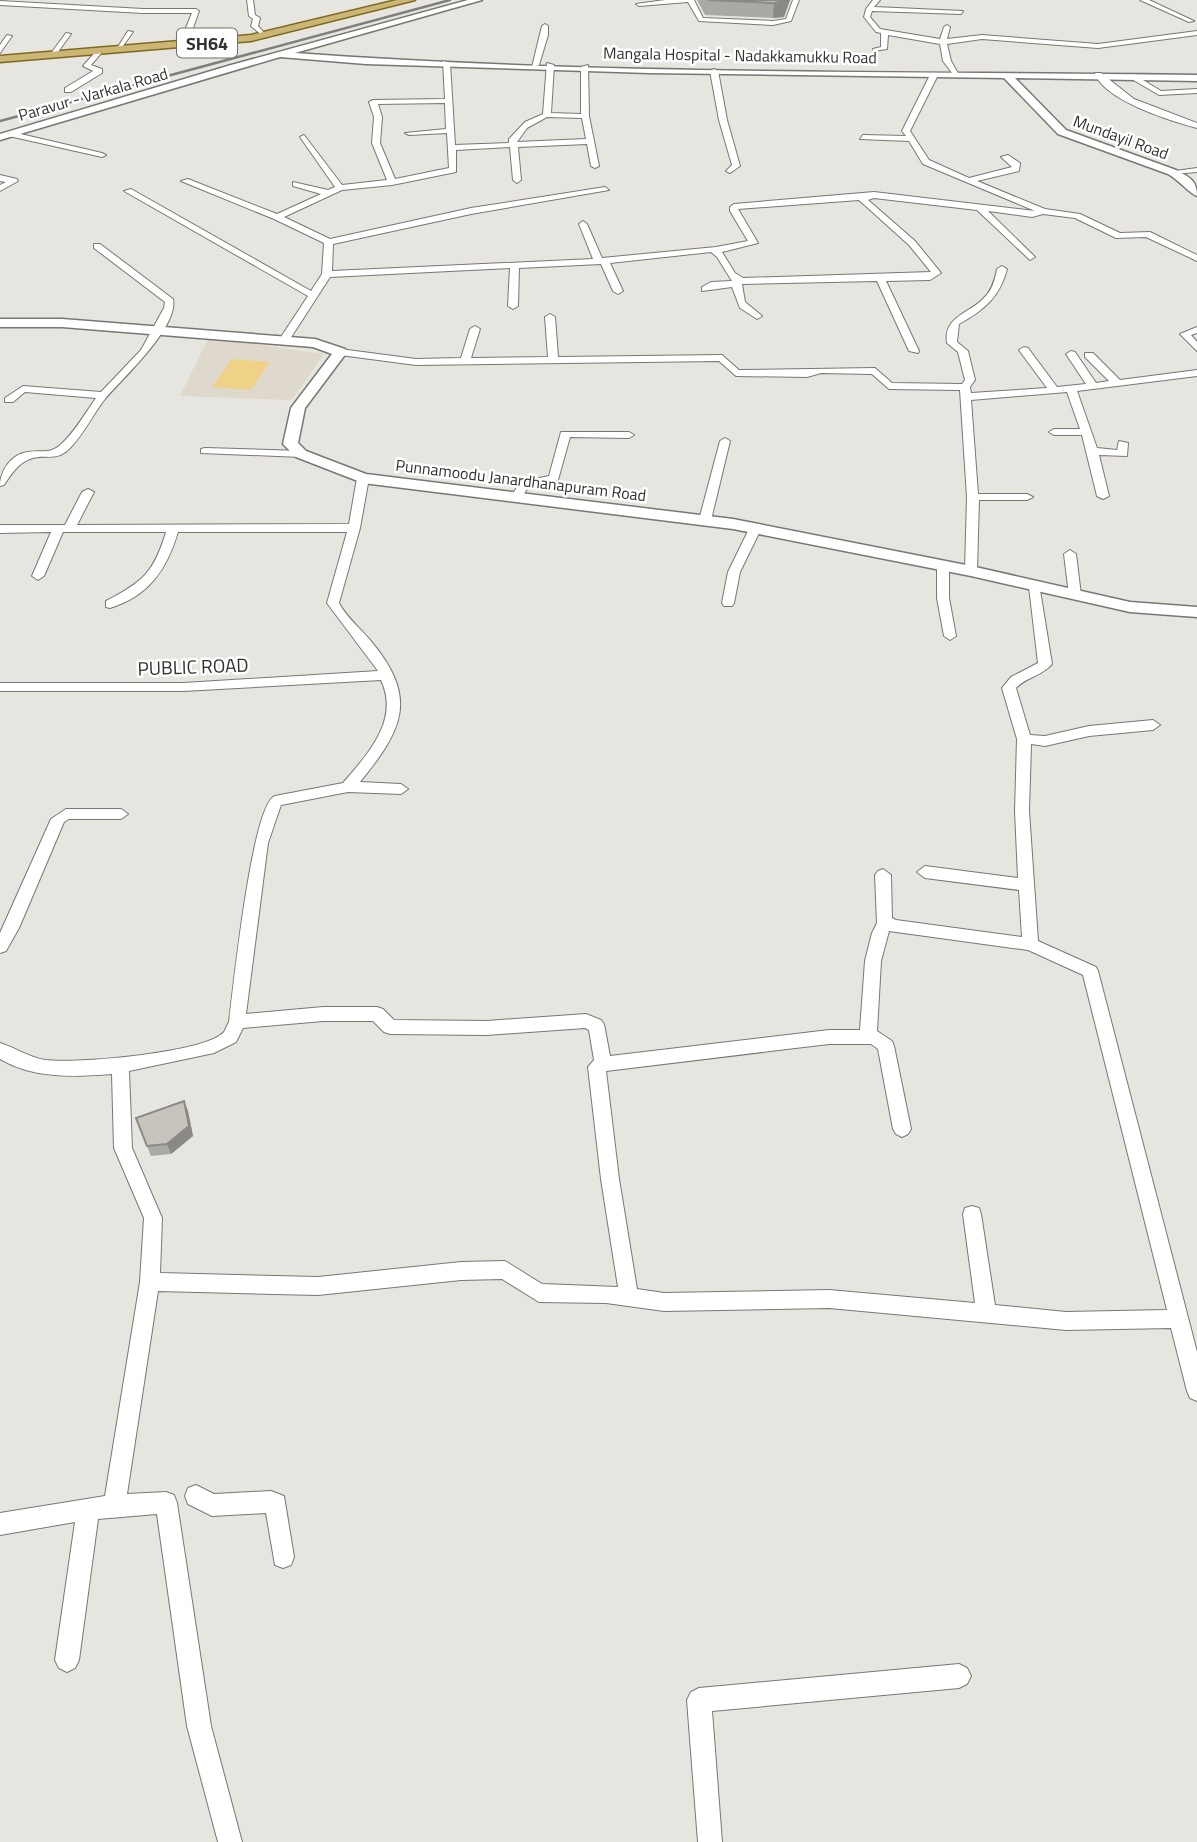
<svg xmlns="http://www.w3.org/2000/svg" width="1197" height="1842" font-family="'Titillium Web',sans-serif">
<style>
.built{fill:#ded9cc}
.green{fill:#efd288}
.lines{fill:none;stroke-linecap:round;stroke-linejoin:round}
.minor-casing{stroke:#797772;stroke-width:2}
.secondary-casing{stroke:#797772;stroke-width:3}
.primary-casing{stroke:#7f6820;stroke-width:3}
.minor{fill:#fff;fill-rule:evenodd}
.secondary{fill:#fff;fill-rule:evenodd}
.primary{fill:#cbb675;fill-rule:evenodd}
.rail{stroke:#807f7a;stroke-width:2.5}
.wall{fill:#aba9a3}
.shaded-wall{fill:#8b8985}
.building{fill:#c7c4be;stroke:#8b8985;stroke-width:2}
.labels{text-anchor:middle;dominant-baseline:central;stroke-width:5;stroke-linejoin:round;paint-order:stroke}
.far-street-label{font-size:16px;fill:#32312e;stroke:#fff}
.shield{fill:#fff;stroke:#706f6d;stroke-width:2}
.shield-label{font-size:18px;font-weight:bold;fill:#32312e}
.street-label{font-size:19px;fill:#32312e;stroke:#fff}
</style>
<rect width="100%" height="100%" fill="#e7e5df"/>
<path class="built" d="M209,337L324,354L292,400L180,396Z"/>
<path class="green" d="M232,359L270,362L251,390L212,387Z"/>
<g class="lines">
<defs>
<path id="minor" d="M247,0H253L255,15L260,18L258,26L267,36H263L251,26L253,19L249,16Z
M665,0H694L703,18L773,21L786,19L793,0H799L791,21L773,25L699,21L688,2L639,6L636,4Z
M873,0H880L874,7L963,11L961,14L872,11L870,17L880,29L940,39L944,27L947,25L950,27L947,39L982,35L1098,44L1197,31V35L1098,48L982,39L947,44L951,61L959,75L955,77L943,61L940,44L888,35L887,49L873,51V49L881,47V33L876,32L864,17L866,9Z
M1140,0H1149L1194,21L1189,22Z
M0,1L143,9H196L199,11L187,45L183,47L179,45L192,13H143L0,5Z
M545,24L548,26V35L539,65L532,67L542,26Z
M128,31L133,32L120,50H116Z
M66,33L71,34L55,56H49Z
M7,35L12,36L0,53V45Z
M98,49L104,50L91,65L102,69V73L71,92H65V88L93,71L83,66Z
M443,61L450,63L455,145L509,143V139L525,122L543,114L547,63L554,65L551,113L581,114V67L588,65L589,116L599,166L595,168L591,166L587,144L518,147L521,180L517,183L513,180L510,147L456,150V172L392,185L342,190L284,217L330,239L471,208L605,187L609,190L471,214L333,244L332,271L593,259L579,224L583,221L587,224L602,258L716,247L748,241L730,211V207L734,204L874,192L1035,211L923,164L909,141L860,139L863,135L906,136L902,131L930,75L934,73L938,75L910,131L929,160L969,178L1012,167L1001,157L1008,155L1020,163L1019,171L977,181L1045,209L1080,214L1120,233L1150,232L1197,255V261L1146,237L1116,238L1075,218L1043,214L1032,217L988,211L1033,255L1035,257L1030,260L977,210L874,198L868,200L915,241L941,273L930,280L886,281L919,351L918,353L909,351L877,281L742,284L745,302L762,316L757,319L740,308L732,287L702,291V287L711,282L732,281L717,257L711,252L610,263L623,291L618,294L613,291L601,264L519,268L518,306L513,309L508,306L510,268L330,277L288,342L284,343L279,340L308,296L124,191L131,189L311,291L322,274L324,243L274,219L181,181L188,179L277,214L321,194L293,186V182L328,190L335,187L300,137L304,135L342,185L387,180L372,143L374,117L369,102L373,100L445,99ZM445,103L446,129L405,133L409,135L447,133L449,168L395,179L380,143L382,117L378,104ZM547,117L582,118L586,139L517,142L527,128ZM859,200L909,245L931,272L743,278L735,273L722,252L758,243L738,209Z
M714,69L718,71L727,120L740,166L730,173L726,171L732,165L719,120L710,71Z
M1095,73H1101L1134,99L1197,123V128C1171,121 1103,100 1095,73Z
M1133,74L1161,91L1197,89V93L1159,95L1130,78Z
M12,132L102,153L106,155L102,157L9,136Z
M1197,168V172L1172,174L1168,172Z
M0,175L17,179L18,181L0,191V185L6,182L0,181Z
M94,244H100L173,299C179,327 122,379 105,399C93,414 84,434 70,448C55,463 46,453 30,459C18,463 10,476 4,485L0,486C0,471 11,454 28,452C41,450 49,454 59,446C74,434 85,413 96,398L25,392L13,402H5V398L23,386L101,392L141,350L164,308L165,302L94,248Z
M1002,266L1007,269C1000,297 984,310 959,324L957,342L968,351L975,380L970,387L971,393L1047,388L1019,350L1024,347L1028,348L1057,387L1086,384L1066,354L1071,351L1075,352L1096,383L1109,381L1085,357V353H1093L1120,380L1197,370V376L1077,391L1097,448L1117,450L1119,441L1128,443L1127,456L1099,455L1109,496L1103,499L1097,496L1082,435H1054L1049,432L1054,429H1080L1067,392L971,400L978,494H1027L1033,497L1027,500H979L977,571L971,575L965,571L967,497L960,390L889,389L872,374L821,373L807,377L736,376L719,361L416,365L340,355L335,352L340,349L416,359L461,358L470,329L475,326L480,329L471,358L548,357L545,317L550,314L555,317L558,357L722,355L739,370L875,368L892,383L962,384L965,380L958,352L947,343C943,317 968,314 983,299C992,291 995,280 997,269Z
M1197,327V333L1191,335L1197,342V351L1180,334Z
M561,432H629L634,435L629,438L570,437L558,480L528,487L521,499H513L511,497L520,482L549,476Z
M725,438L730,441L711,520L709,522H701L699,520L720,441Z
M205,448L301,451L307,454L301,457L201,453V449Z
M363,475L369,478L360,528L339,603C347,618 360,628 370,640C419,698 403,729 360,782L401,784L408,789L401,794L348,792L281,805L268,843L246,1014L323,1007H377L383,1009L394,1020L487,1021L586,1014L601,1020L604,1024L610,1056L829,1030H860L865,961L872,933L877,923L875,875L878,871L883,869L891,875L892,918L896,920L1022,937L1019,890L925,878L917,872L925,866L1018,878L1015,811L1017,739L1002,688L1011,677L1038,663L1029,587L1035,583L1039,584L1052,664C1042,676 1026,677 1016,688L1030,735L1045,736L1089,726L1153,720L1160,725L1153,730L1089,736L1045,746L1031,744L1029,811L1038,941L1096,967L1098,971L1197,1352V1401L1190,1398L1187,1391L1171,1328L1066,1330L829,1308L664,1311L606,1303L539,1302L502,1279L461,1280L318,1295L158,1291L127,1494L166,1492L174,1495L177,1503L211,1726L242,1842H218L187,1726L157,1514L98,1519L79,1660L75,1668L67,1672L59,1668L55,1660L75,1522L0,1535V1513L105,1496L140,1282L144,1218L114,1148L112,1074C74,1077 34,1079 0,1059V1043C16,1048 28,1057 45,1060C75,1064 205,1053 224,1032C226,1029 227,1025 229,1022C233,991 252,803 275,796L343,783C368,754 400,720 381,680L183,691H0V683H183L378,671L327,603L347,532H178C167,569 149,596 110,608L106,607V601C143,582 154,572 166,532H63L44,576L38,580L32,576L51,532L0,533V525H65L82,492L88,489L94,492L77,525L349,524L357,478ZM889,931L1028,950L1083,975L1167,1310L1066,1312L995,1305L981,1214L979,1208L972,1206L965,1208L963,1214L975,1303L829,1290L664,1293L637,1289L619,1179L606,1071L829,1044H871L878,1049L893,1129L896,1134L902,1137L908,1134L911,1129L894,1046L892,1041L877,1031L881,961ZM323,1021H373L384,1032L390,1034L487,1035L585,1028L589,1030L594,1060L588,1067L601,1179L618,1287L542,1284L505,1261L461,1262L318,1277L160,1273L162,1218L132,1148L129,1071L214,1053L236,1042L243,1028Z
M755,525L761,529L740,572L734,603L732,606H724L722,603L728,572L749,529Z
M1070,550L1076,554L1081,595L1075,599L1069,595L1064,554Z
M943,562L949,566V598L956,636L950,640L944,636L937,598V566Z
M66,809H121L128,814L121,819H69L64,822L19,928L6,951L0,953V933L51,819Z
M196,1485L214,1494L271,1491L284,1496L294,1557L291,1565L283,1568L275,1565L266,1513L212,1516L188,1504L185,1496L188,1488Z
M959,1664L967,1668L971,1676L967,1684L959,1688L712,1711L722,1842H698L687,1700L691,1692L699,1688Z"/>
<path id="secondary" d="M468,0H482L295,53C595,75 897,71 1197,75V81L1015,78L1066,130L1176,170C1189,177 1197,180 1197,196C1190,194 1179,180 1168,174L1058,134L1004,78L649,73L366,64L280,57L0,140V134L231,65Z
M0,319H62L315,339L345,349L347,352L305,408L298,443L306,451L366,474L733,519L971,566L1130,602L1197,607V617L1130,612L971,576L733,529L363,483L296,457L283,444L291,408L332,354L313,347L62,327H0Z"/>
<path id="primary" d="M397,0H415L251,41L0,62V56L251,35Z"/>
</defs>
<use href="#minor" class="minor-casing"/>
<use href="#secondary" class="secondary-casing"/>
<use href="#primary" class="primary-casing"/>
<use href="#minor" class="minor"/>
<use href="#secondary" class="secondary"/>
<use href="#primary" class="primary"/>
<path class="rail" d="M0,121L450,0"/>
</g>
<path class="wall" d="M697,0H790L784,17L773,18L705,15Z
M184,1101L188,1111L193,1136L171,1154L151,1156L147,1146Z"/>
<path class="shaded-wall" d="M786,0H790L784,17L773,18L774,3Z
M184,1101L188,1111L193,1136L171,1154L167,1144Z"/>
<path class="building" d="M708,0H786L785,1L774,3Z
M184,1101L189,1126L167,1144L147,1146L136,1118Z"/>
<g class="labels">
<g class="far-street-label">
<text transform="translate(740 55) rotate(1)">Mangala Hospital - Nadakkamukku Road</text>
<text transform="translate(93 94) rotate(-16)">Paravur - Varkala Road</text>
<text transform="translate(1121 137) rotate(20)">Mundayil Road</text>
<text transform="translate(521 480) rotate(7)">Punnamoodu Janardhanapuram Road</text>
</g>
<rect class="shield" x="177" y="28.5" width="60" height="29" rx="5"/>
<g class="shield-label">
<text x="207" y="43">SH64</text>
</g>
<g class="street-label">
<text transform="translate(193 666) rotate(-2)">PUBLIC ROAD</text>
</g>
</g>
</svg>
